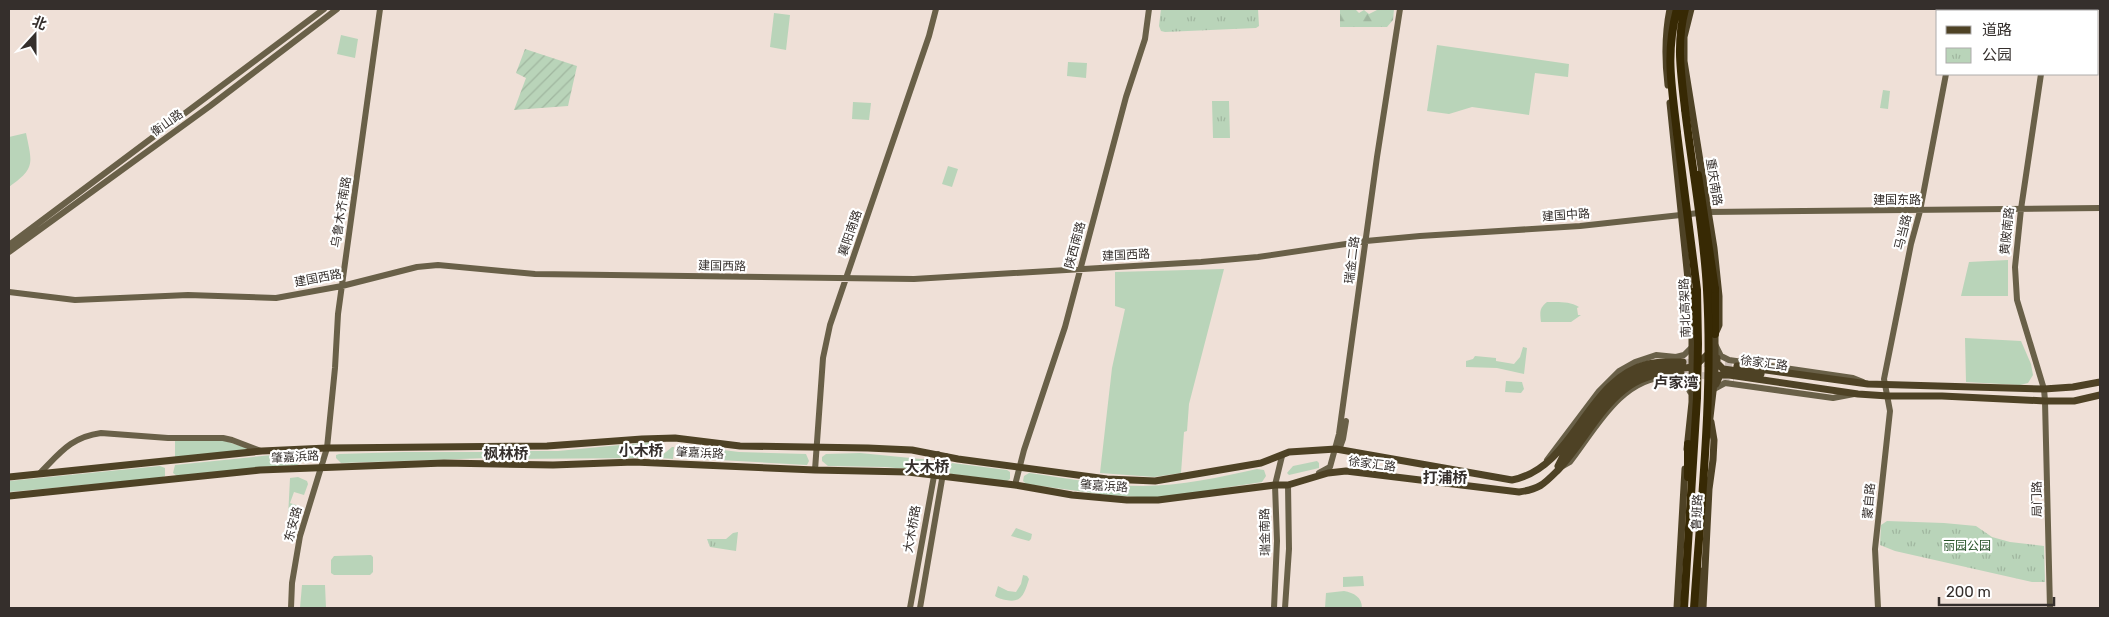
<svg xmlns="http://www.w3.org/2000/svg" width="2109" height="617" font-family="Rubik,'Noto Sans SC',sans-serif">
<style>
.grass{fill:#b9d4b9}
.forest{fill:url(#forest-firs)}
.park{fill:url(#park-tufts)}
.garden{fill:url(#garden-furrows)}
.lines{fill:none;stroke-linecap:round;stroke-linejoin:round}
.primary-tunnel{stroke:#cabdb5;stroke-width:7;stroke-dasharray:7 3.5;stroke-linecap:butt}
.secondary{stroke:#696048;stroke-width:6}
.primary{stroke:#4e4225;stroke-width:7}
.highway{stroke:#372904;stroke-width:8}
.highway-bridge{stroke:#372904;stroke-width:8}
.labels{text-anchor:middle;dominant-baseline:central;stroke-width:4.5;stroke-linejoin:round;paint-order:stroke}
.street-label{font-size:12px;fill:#352f2c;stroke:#fff}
.park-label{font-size:12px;fill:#265227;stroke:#fff}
.quarter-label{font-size:15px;font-weight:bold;fill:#352f2c;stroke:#fff}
</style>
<defs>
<pattern id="forest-firs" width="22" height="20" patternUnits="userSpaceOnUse" patternTransform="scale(1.25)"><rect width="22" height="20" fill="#b9d4b9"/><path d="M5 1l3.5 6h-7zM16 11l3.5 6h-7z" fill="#a0b69f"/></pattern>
<pattern id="park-tufts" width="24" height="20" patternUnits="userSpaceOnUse" patternTransform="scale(1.25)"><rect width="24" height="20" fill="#b9d4b9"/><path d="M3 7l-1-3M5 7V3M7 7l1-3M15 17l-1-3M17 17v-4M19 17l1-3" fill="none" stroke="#a0b69f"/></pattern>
<pattern id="garden-furrows" width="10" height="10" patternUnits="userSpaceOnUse" patternTransform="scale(1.25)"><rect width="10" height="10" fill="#b9d4b9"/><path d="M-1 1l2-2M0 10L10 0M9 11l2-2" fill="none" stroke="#a0b69f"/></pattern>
</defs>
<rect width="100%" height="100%" fill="#efe0d7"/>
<path class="grass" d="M774,13L790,15L786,50L770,47Z
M341,35L358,39L355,58L337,54Z
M1437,45L1569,64L1568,77L1535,73L1529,115L1472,107L1449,114L1427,111Z
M1068,62L1087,63L1086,78L1067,76Z
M1883,90L1890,91L1888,109L1880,108Z
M853,102L871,103L869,120L852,119Z
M26,133C32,163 36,168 9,187V137Z
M948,166L958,169L952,187L942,184Z
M2008,260V296H1961L1969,262Z
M1224,269L1189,404L1187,431L1184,432L1181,473L1154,477L1100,473L1112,368L1125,309L1115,306V272Z
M1547,302C1559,302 1569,301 1579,307L1577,308L1578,315H1581L1571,322H1541C1540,313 1539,308 1547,302Z
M1965,338L2021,341L2031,364L2033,375L2028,383L2020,385L1966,382Z
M1523,347L1527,348L1524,374L1497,368L1466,367V361L1473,359L1475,356L1496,358V361L1514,364L1520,357Z
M1506,381L1522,382L1524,389L1521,393L1505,392Z
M175,440L225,441L253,450L175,457Z
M651,442L655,443V448L645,457L638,458L510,459L508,457L510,451H558Z
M684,445L739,452L806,454L809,461L807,465L684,458L682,454Z
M672,447H674L673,459L661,458L660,457Z
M403,452H491L493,453L492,457L489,458L341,463L336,458V455L339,454Z
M315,453L312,461H304L297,465L177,476L173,473L175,465L272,455Z
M860,453L931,460L933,463L930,471L885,467L828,466L822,461V457L826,454Z
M1317,461L1319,463V468L1289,475L1287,473L1293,466Z
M952,463L1007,470L1010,472V479L1007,481L951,474L949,472L950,465Z
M160,466L165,468V476L161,478L9,492V481Z
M1257,469L1264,470L1266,476L1262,482L1210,490L1203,493L1153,498L1107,495L1026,484L1023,481L1024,476L1029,473C1067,478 1105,486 1143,486C1180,486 1221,477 1257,469Z
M298,477L307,481L308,484L304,495L294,492L290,503L299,506L296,517L288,518L290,478Z
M1016,528L1032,534L1031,539L1029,541L1011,536Z
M371,555L373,557V572L370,575H334L331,573V560L334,556Z
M1023,575L1027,576L1029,579C1025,592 1022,604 1006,600C1002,599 999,599 995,596L998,586L1008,591L1016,592L1021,584Z
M1363,576L1364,586L1343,587V577Z
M302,585H325L326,608H300Z
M1344,591C1354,593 1362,597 1362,608H1325L1326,593Z"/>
<path class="forest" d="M1340,9H1355L1359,13L1364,10L1369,14L1379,9H1394L1393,20L1387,27H1340Z"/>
<path class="park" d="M1161,9H1258L1259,26L1256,28L1165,32L1161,31L1159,26Z
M1212,101H1229L1230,138H1213Z
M1887,521L1944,523L1976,526L1992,537L2010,542L2044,546L2045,582H2032L1895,551L1880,545L1881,525Z
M738,532L736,551L710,547L707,539H726L733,533Z"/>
<path class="garden" d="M525,49L577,66L568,106L514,110L526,78L516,73Z"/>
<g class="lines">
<path class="primary-tunnel" d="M1683,362L1737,366
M1681,373L1734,379"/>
<path class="secondary" d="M1958,11L1959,9
M2051,11V9
M2041,74L2021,209L2015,267L2017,300L2044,389L2045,401L2050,608
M9,245L324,9
M9,252L210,106L337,9
M9,292L75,300L188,295L276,298L342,286L417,267L438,265L535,274L914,279L1201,262L1258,257L1366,241L1420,236L1580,226L1708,212L2100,208
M1715,344L1721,356L1729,360L1853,378L1863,382
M1714,389L1725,383L1833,398L1854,394
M1339,450L1343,439L1346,421
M1547,460L1599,391L1619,371L1635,362L1656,355L1676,357L1684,355L1693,346
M1563,466L1570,462C1595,430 1621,378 1667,377C1680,377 1685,379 1690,392
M815,470L823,358L830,325L929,36L936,9
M40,473C60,453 71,437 101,433L168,438H223L232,440L261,451
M1319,473L1330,467L1339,434L1377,157L1400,9
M1015,485L1024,450L1065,327L1126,97L1145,39L1149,9
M291,608L292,583L300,536L327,448L335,368L338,314L380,9
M910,608L938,454
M920,608L946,456
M1274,608L1277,541L1275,485L1282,456
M1285,608L1289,549L1288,485L1291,484
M1878,608L1875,549L1890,411L1884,379L1911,244L1920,211L1946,74"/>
<path class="primary" d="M1684,33V61L1714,248L1719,296V325L1715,334V374L1709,426
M1684,37L1691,9
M1668,85C1665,60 1665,34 1670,9
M1670,103L1690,299
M1717,358V363L1723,369L1761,374
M1737,366L1868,384L2044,389L2073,387L2100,382
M1716,384L1720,375H1729L1858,394L1888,396H1942L2045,401H2074L2100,395
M1687,449L1692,402V317
M1558,466L1564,454C1585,427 1611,382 1645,371C1663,366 1681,371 1695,366L1709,353
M9,477L262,451L327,448L547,446L642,439L675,438L740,446L868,448L912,450L958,459L1107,479L1155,481L1261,463L1289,452L1336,449L1512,480C1576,467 1585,379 1648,364C1659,361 1671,362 1683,362
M9,496L260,470L444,463L553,465L634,462L815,470L908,472L1015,485L1072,495L1127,500H1158L1275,485H1288L1328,473L1346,471L1519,492C1540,489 1544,484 1558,470C1597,428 1614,369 1681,373
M1677,608L1685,469
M1698,608L1700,571
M1703,608L1709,489L1713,460L1714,440L1711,422"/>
<path class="highway" d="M1677,9C1665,55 1672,87 1677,133
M1685,109C1681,73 1676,44 1685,9
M1715,289V334
M1692,322L1693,292
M1688,477V444"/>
<path class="highway-bridge" d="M1685,109C1692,169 1704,230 1707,290C1713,396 1701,503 1694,608
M1677,133L1697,290L1698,344L1697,398L1684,608
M1698,175L1715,289"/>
</g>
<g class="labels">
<g class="street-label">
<text transform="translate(167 123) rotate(-36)">衡山路</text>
<text transform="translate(1714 182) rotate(81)">重庆南路</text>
<text x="1897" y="200">建国东路</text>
<text transform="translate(341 212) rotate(-81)">乌鲁木齐南路</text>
<text transform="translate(1566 215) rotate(-4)">建国中路</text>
<text transform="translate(2007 231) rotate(-84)">黄陂南路</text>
<text transform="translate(1903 232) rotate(-76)">马当路</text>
<text transform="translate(850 233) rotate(-71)">襄阳南路</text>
<text transform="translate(1075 245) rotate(-75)">陕西南路</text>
<text transform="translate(1126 255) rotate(-3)">建国西路</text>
<text transform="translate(1352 260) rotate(-83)">瑞金二路</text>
<text transform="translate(722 266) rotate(1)">建国西路</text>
<text transform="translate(318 278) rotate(-11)">建国西路</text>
<text transform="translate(1685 308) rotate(-92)">南北高架路</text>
<text transform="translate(1764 363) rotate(7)">徐家汇路</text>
<text transform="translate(700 453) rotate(3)">肇嘉浜路</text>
<text transform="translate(295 457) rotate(-3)">肇嘉浜路</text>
<text transform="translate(1372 464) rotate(7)">徐家汇路</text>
<text transform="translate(1104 486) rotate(4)">肇嘉浜路</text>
<text transform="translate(2037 499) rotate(-91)">局门路</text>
<text transform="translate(1869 501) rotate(-85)">蒙自路</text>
<text transform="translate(1697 512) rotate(-87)">鲁班路</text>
<text transform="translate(293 524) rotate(-75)">东安路</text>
<text transform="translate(912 529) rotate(-80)">大木桥路</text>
<text transform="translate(1265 532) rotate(-91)">瑞金南路</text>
</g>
<g class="park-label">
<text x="1967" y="546">丽园公园</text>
</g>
<g class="quarter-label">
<text x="1676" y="383">卢家湾</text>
<text x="641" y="451">小木桥</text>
<text x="506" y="454">枫林桥</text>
<text x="927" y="467">大木桥</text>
<text x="1445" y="478">打浦桥</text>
</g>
</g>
<rect width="2109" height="617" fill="none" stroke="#352f2c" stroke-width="20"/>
<rect x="1936" y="10" width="162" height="65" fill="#ffffff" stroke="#aeacab"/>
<rect x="1946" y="26" width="25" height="8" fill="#4e4225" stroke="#aeacab"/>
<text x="1982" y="35" font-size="15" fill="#352f2c">道路</text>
<rect x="1946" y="48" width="25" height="15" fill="url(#park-tufts)" stroke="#aeacab"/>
<text x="1982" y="60" font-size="15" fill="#352f2c">公园</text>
<g transform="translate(35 35) rotate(21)" stroke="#ffffff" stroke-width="4" paint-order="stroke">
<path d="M0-4L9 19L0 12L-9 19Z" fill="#352f2c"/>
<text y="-8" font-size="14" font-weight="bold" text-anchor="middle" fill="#352f2c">北</text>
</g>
<path d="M1939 597v8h115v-8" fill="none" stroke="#352f2c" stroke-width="2.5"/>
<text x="1946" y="597" font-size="15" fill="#352f2c" stroke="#ffffff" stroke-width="4" paint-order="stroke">200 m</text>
</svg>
